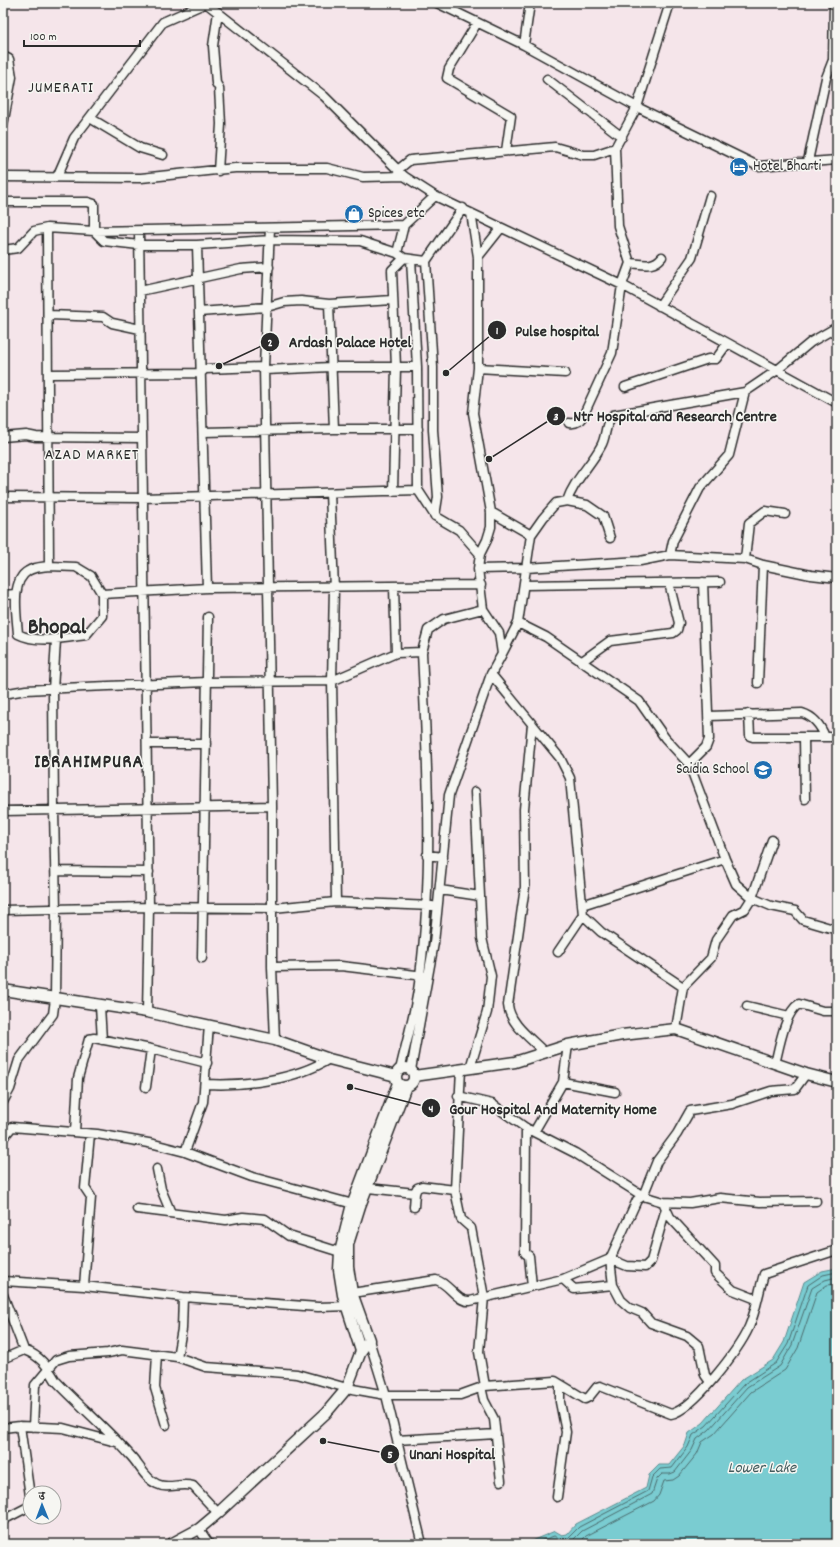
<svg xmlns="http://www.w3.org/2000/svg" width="840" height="1547" font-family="Dekko,'Playpen Sans Deva',sans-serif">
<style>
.water{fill:#7accd1;stroke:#5a8c8f}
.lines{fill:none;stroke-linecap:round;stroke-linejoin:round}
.shore{stroke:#4b6b6d;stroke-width:1}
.minor-casing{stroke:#2b2b2b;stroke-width:11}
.major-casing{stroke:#2b2b2b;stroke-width:13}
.minor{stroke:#f6f6f2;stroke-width:8}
.major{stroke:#f6f6f2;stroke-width:10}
.labels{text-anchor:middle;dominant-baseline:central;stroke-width:3;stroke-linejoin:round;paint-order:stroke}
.poi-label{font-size:15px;fill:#2b2b2b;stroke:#f6f6f2;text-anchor:start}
.neighbourhood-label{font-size:16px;letter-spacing:1px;fill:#2b2b2b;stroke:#f6f6f2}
.water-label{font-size:16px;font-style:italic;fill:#435b5d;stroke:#f6f6f2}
.district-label{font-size:19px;font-weight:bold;letter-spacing:1px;fill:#2b2b2b;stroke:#f6f6f2}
.town-label{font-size:23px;font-weight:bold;fill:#2b2b2b;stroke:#f6f6f2}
.leader{fill:none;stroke:#2b2b2b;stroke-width:1.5}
.callout-dot{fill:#2b2b2b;stroke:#f6f6f2;stroke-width:1.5}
.mark-label{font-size:12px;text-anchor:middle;font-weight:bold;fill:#fff}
.callout-label{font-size:16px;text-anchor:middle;font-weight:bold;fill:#2b2b2b;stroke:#f6f6f2;stroke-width:3;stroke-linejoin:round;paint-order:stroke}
</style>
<rect width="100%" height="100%" fill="#f5e5ea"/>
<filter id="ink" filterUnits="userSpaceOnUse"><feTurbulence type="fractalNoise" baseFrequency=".025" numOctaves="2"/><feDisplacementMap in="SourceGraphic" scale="8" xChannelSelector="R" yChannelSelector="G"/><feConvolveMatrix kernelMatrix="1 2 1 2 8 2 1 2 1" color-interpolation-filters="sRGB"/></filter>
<g filter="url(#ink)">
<path class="water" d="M837,1268V1544H524L555,1531L562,1535L567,1534L576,1524L646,1488L649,1475L659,1465H669L685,1445L689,1433L703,1423L741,1380L773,1360L784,1342L804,1282L822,1271Z"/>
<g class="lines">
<path class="shore" d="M532,1544L554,1536L562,1539L568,1538L579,1527L648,1491L652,1477L660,1469L672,1468L688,1447L693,1435L706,1426L744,1384L776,1363L788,1344L808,1285L823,1275L837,1272
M564,1544L572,1541L582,1531L652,1494L657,1479L662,1474H670L675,1472L692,1450L697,1439L709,1430L747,1387L780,1366L792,1345L812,1288L825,1280L837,1277
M578,1544L586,1536L654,1501L659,1495L664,1481L673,1480L679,1476L697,1454L702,1442L714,1434L751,1392L785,1370L798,1348L817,1292L827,1285L837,1284"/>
<defs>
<path id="minor" d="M206,3L324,96L404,176L435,196L622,285L837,403
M437,3L524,45L637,107L758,166L837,160
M218,12L213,46L216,83L219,88L221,124L218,171
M477,23L449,69L447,78L511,116L506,151
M524,45L530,3
M3,56L9,59L12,77L3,125
M547,79L622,137
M90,118L140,148L163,155
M808,161L826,78L833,60L834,3
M399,169L410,160L555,147L583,155H594L615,148
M3,177L141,178L235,168H327L363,177L404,176
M57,177L74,138L163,22L206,3
M3,202H88L94,204V231L104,241L139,245H197L270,240L360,241L397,253
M404,225L397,253L404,258L426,261
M47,228L49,566
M270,228L264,367L272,806V967L275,1040
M139,231L149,907L147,1012
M197,245L207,588
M3,250L18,248L34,231L47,228L94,231L404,225L435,196
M478,257L501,228
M411,259L417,367L418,490L435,516L459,530L480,554
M630,263C643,264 653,268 662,257
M140,291L241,269L269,267
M329,304L334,429
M659,306L692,258L710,196
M199,312L267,307L284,302L301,301L329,304L393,300
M49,315L103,317L112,323L140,329
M478,368L565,373
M265,370L331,367H417
M49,374L201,373L205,369L264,367
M625,387L708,359H716L727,344
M569,423C577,424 580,421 584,414L612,353L622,285L630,263L618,226L615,148L637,107L670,3
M203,432L334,429H418
M3,437L26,435L36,437L142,438
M393,491L396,367L392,270L404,258
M330,493L334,588L332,681L336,902
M3,497L143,498L418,490
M567,501C574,480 591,465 601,446C607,436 604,424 613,415L745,392L776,371L811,342L837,327
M491,512L531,535
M435,516L438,497L433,430V367L426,261L463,208
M670,555L673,541L700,488L729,455L745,392
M745,559L749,523L765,511L785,514
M49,566L76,567L91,576L102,594V616L86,635C65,638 37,644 18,634C17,617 10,581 28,571C34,567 42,567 49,566Z
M478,569L526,568L640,561L670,555L745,559L763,565L811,575L837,578
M525,585L720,582
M394,587L396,653
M102,594L207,588L481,585
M3,595L16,594
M518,623L546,637L639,701L665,738L689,764L725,859L736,884L752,898L771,906L795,911L803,920L837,930
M502,654L518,623L531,535L543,518L556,503L567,501L587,505L603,516L610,538
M581,662L610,641L673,633L677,630L679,623L669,583
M491,674L560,758L570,778L583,915L601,932L683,987L676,1029
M758,683L763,565
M3,694L26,690L84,687L207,682L332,681L396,653L422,652
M749,714L750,736L753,737H837
M709,716L802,713C815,717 821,726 825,737
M532,724L524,809L525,887L508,1005C510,1025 532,1039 545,1053
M804,737L805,799
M147,744H206
M689,764L706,747L709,739L703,582
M475,792L480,896
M3,811L272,806
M427,855L443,857
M56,871L149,872
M440,890L480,896L482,938L491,976L487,1012L470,1068
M582,905L725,859
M3,910L149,907L273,908L336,902L432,906
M558,952L583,915
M202,958L208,617
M272,967L341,966L424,976
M683,987L711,958L716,940L733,915L745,909L752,898L772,840
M100,1006L102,1040
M747,1006L789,1016
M775,1064C779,1048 785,1012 799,1004L823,1011H837
M461,1069L455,1190L461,1219L471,1228L484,1297L479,1352L485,1386
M400,1070C407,1039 417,1007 420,975C434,868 427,760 422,652L428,630L444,619L483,609
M411,1070L434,943L449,795L491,674L502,654L499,633L483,609L478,569L480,554L487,540L491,527V512L473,413L478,368V257L471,213
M563,1082L615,1092
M206,1084C245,1086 295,1080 329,1059
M146,1087L151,1049L207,1063
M458,1096L492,1104L526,1128L575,1153L643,1196L663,1202L670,1217L715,1266V1273L733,1290L756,1299
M3,1102L10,1089L19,1060L53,1014L55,999L56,909L54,810L53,690L56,640
M526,1128L525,1253L529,1256L532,1286
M75,1132L78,1078L89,1039L94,1038L151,1049
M534,1132L563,1082L568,1045
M3,1138L12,1127L97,1134L154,1144L185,1152L252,1177L357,1205
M185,1152L203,1102L209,1025
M157,1169L161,1189L171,1213
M368,1188L415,1193
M663,1202L690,1203L720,1198L760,1202L816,1201
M414,1207L415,1193L417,1188L422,1186L455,1190
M666,1208L651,1261L645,1267L627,1266L610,1259L613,1285L621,1300L630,1308L642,1313L651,1323L687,1336L699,1346L705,1375L710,1382
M137,1209L226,1220L243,1217L265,1219L289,1236L340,1252
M563,1279L574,1289L613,1285
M3,1281L84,1286L183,1297L318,1307L351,1306
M84,1286L91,1197L85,1188L90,1134
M352,1293L436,1280C449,1283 456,1302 470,1301L563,1279L610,1259L637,1200L643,1196L657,1161L677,1134L690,1111L732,1104L771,1091L795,1089L806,1074
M3,1295L24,1350C41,1356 47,1366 56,1381C80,1406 107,1429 130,1455C139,1464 145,1479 157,1484C168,1490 181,1482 193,1486L218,1513
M369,1340L386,1395L422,1544
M157,1354L155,1388L166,1425
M177,1357L182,1329L183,1297
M3,1359L24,1350
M481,1387L484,1400L494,1419L501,1481
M20,1426L30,1496
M33,1427L35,1385L56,1360L69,1356L108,1353L122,1350L177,1357L206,1367L297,1374L347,1388L386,1395H460L485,1386L555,1381L585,1399L589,1397L597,1387L600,1386L671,1414C694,1409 739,1349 749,1327C756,1311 759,1291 764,1274L837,1250
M3,1428L20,1426L63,1428L116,1442
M397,1440L496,1434
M557,1497L566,1432L560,1402V1385
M3,1520L30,1506
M199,1529L209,1544"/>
<path id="major" d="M3,990L147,1012L275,1040L329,1059L396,1076
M396 1077a9 9 0 1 1 18 0a9 9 0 1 1-18 0Z
M414,1076L515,1062L568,1045L622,1035L676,1029L806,1074L837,1082
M361,1351L343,1295L339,1270L340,1252L351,1208L398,1083
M171,1544L199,1529L218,1513L326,1413L347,1388L361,1351L369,1340L352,1293L348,1267V1244L360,1206L406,1086"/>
</defs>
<use href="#minor" class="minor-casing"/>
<use href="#major" class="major-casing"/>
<use href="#minor" class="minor"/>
<use href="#major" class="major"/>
</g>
</g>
<defs>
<symbol id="hotel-disc" viewBox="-11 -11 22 22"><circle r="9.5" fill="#1f6fb2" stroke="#f6f6f2"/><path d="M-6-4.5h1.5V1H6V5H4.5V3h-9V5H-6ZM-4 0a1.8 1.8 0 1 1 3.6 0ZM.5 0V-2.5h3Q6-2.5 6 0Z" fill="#fff"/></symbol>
<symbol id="shop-disc" viewBox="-11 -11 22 22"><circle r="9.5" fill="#1f6fb2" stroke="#f6f6f2"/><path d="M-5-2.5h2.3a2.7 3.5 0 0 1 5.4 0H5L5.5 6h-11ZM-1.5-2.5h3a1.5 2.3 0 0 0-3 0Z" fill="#fff"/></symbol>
<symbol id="school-disc" viewBox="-11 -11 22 22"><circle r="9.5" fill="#1f6fb2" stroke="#f6f6f2"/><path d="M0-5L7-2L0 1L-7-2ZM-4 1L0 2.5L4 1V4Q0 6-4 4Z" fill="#fff"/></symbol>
</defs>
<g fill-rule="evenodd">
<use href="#hotel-disc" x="728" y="156" width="22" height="22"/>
<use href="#shop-disc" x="343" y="203" width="22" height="22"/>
<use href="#school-disc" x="752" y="759" width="22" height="22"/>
</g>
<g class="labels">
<g class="poi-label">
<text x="753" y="167">Hotel Bharti</text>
<text x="368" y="214">Spices etc</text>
<text x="749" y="770" text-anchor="end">Saidia School</text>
</g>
<g class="neighbourhood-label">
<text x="61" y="88">JUMERATI</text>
<text x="92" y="455">AZAD MARKET</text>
</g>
<g class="water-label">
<text x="762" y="1468">Lower Lake</text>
</g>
<g class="district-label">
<text x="89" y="763">IBRAHIMPURA</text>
</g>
<g class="town-label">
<text x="57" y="628">Bhopal</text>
</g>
</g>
<path class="leader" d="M446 373L497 330M219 366L270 342M489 459L556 416M350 1087L431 1108M323 1441L390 1454"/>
<g class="callout-dot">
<circle cx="446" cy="373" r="4"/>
<circle cx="219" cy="366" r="4"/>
<circle cx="489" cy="459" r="4"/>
<circle cx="350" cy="1087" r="4"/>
<circle cx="323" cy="1441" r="4"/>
<circle cx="497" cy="330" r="10"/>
<circle cx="270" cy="342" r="10"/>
<circle cx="556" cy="416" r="10"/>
<circle cx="431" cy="1108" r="10"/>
<circle cx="390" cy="1454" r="10"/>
</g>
<g class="mark-label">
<text x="497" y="334">1</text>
<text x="270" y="346">2</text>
<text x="556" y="420">3</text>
<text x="431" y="1112">4</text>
<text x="390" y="1458">5</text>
</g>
<g class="callout-label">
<text x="557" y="336">Pulse hospital</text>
<text x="350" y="347">Ardash Palace Hotel</text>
<text x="675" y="421">Ntr Hospital and Research Centre</text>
<text x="553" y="1114">Gour Hospital And Maternity Home</text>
<text x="452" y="1459">Unani Hospital</text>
</g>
<rect width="840" height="1547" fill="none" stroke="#f6f6f2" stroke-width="16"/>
<rect x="8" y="8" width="824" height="1531" fill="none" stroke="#2b2b2b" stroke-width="1.5" filter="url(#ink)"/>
<g transform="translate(42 1505) rotate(359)"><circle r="19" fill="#f6f6f2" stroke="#a5a5a2"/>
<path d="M0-3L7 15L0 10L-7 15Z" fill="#1f6fb2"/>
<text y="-6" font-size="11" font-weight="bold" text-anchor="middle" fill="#2b2b2b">उ</text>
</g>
<path d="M24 40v6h116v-6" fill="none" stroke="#2b2b2b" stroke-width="2"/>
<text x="30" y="40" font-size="12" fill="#2b2b2b" stroke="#f6f6f2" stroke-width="3" paint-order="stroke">100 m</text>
</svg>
